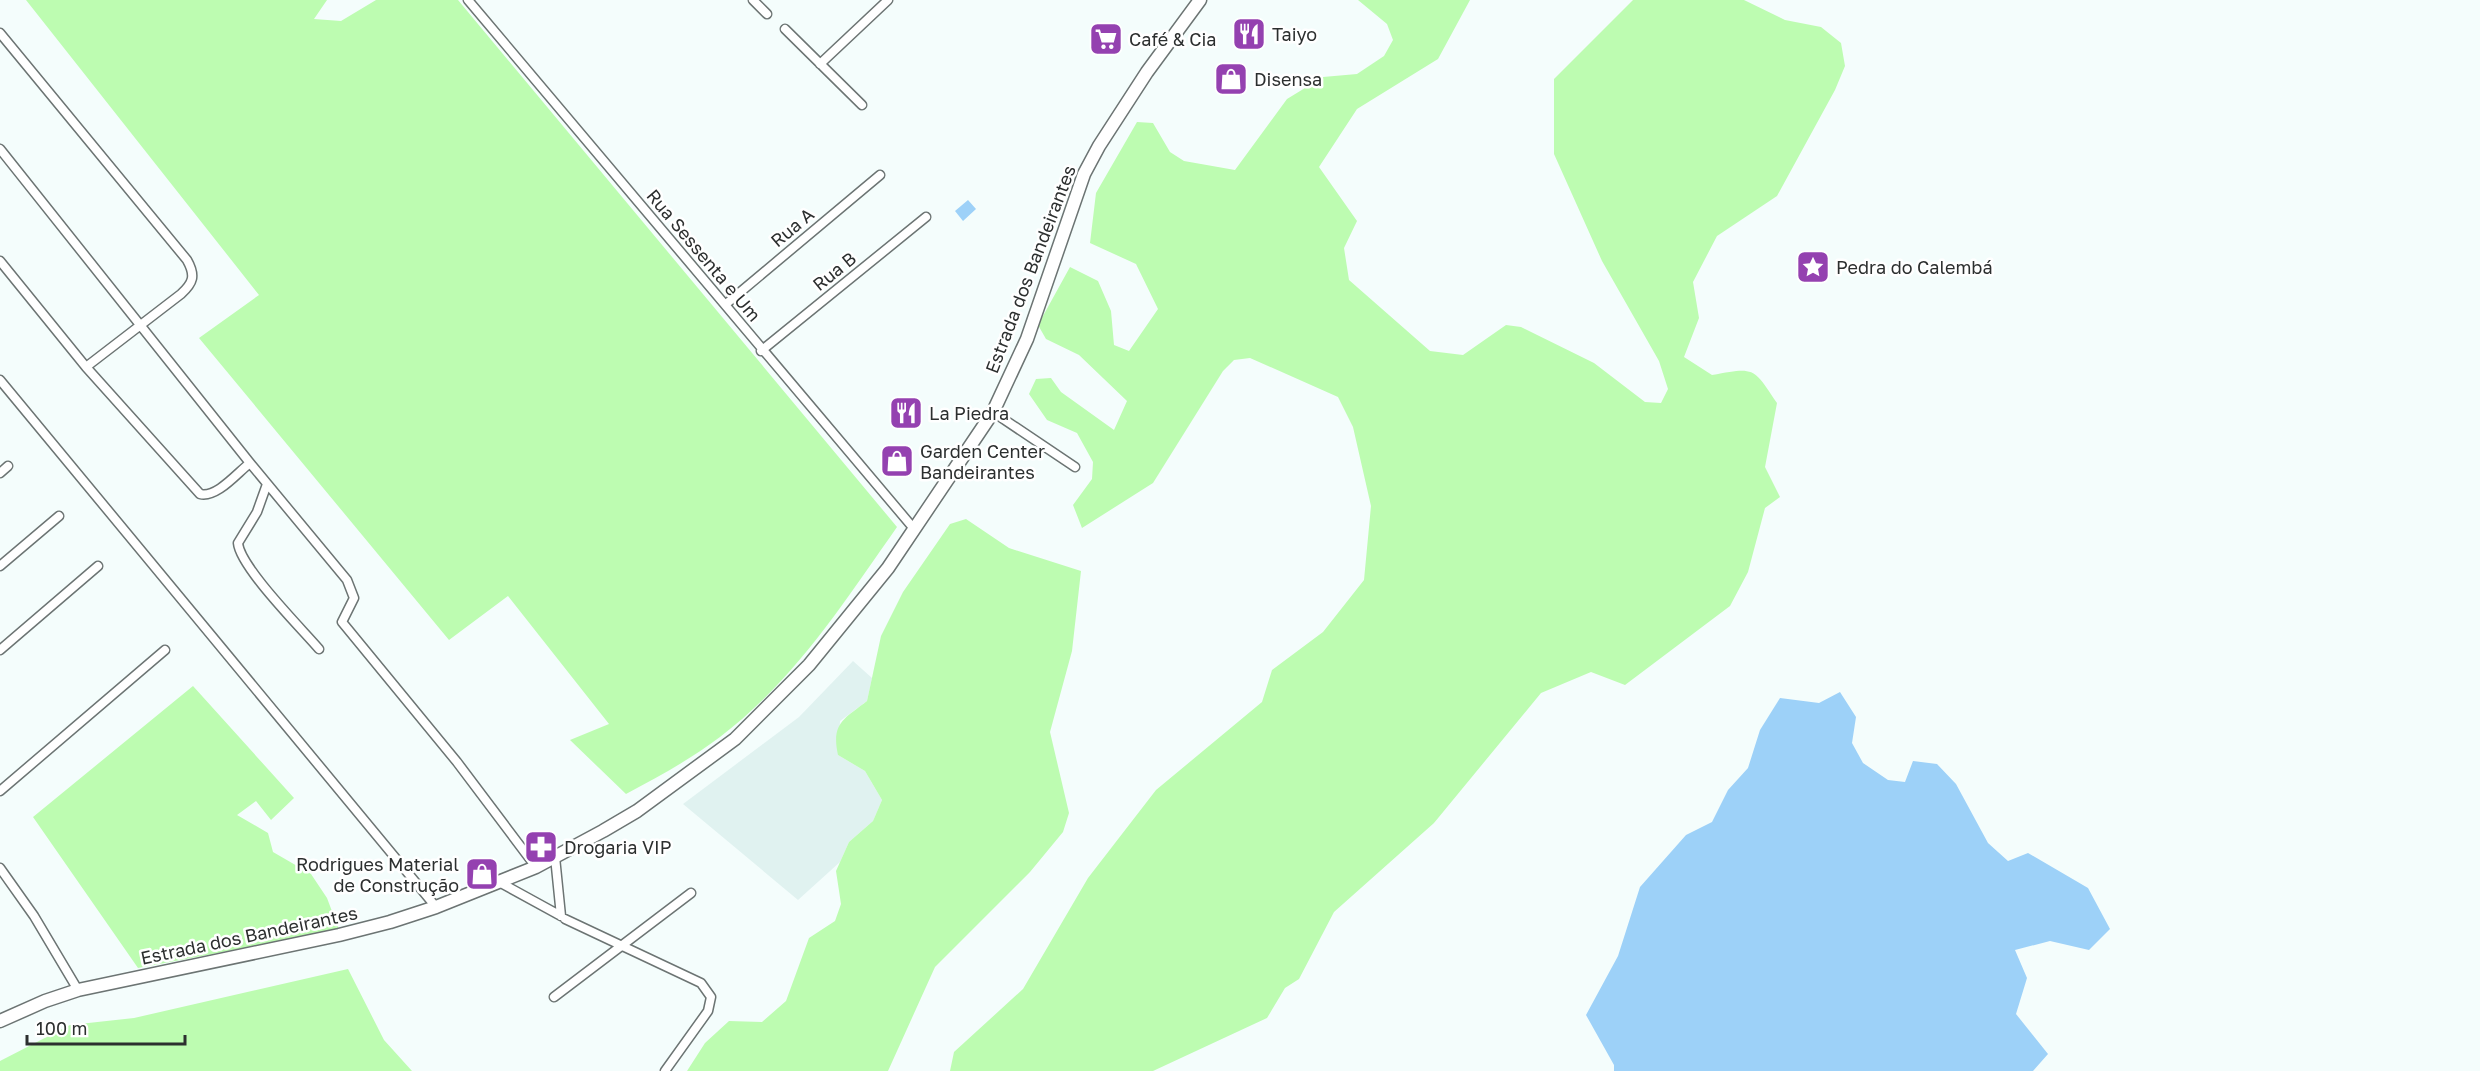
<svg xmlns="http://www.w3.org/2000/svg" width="2480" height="1071" font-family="'Golos Text',sans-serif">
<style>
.built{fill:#e0f2f0}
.green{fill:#bdfcb1}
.water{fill:#9dd1f8}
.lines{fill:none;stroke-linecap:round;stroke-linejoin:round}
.street-casing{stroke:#6c7473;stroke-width:11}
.secondary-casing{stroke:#6c7473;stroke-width:15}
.street{stroke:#fff;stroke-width:8}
.secondary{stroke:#fff;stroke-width:12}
.labels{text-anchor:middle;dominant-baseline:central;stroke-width:5;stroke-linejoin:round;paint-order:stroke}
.poi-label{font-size:18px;fill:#2c2f2f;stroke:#fff;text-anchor:start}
.street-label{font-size:18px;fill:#2c2f2f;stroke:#fff}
</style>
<rect width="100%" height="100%" fill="#f4fdfc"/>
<path class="built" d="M853,661L872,678L867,701L840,721L838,755L865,771L882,800L873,821L849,842L840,862L798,900L683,804L799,717Z"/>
<path class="green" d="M26,0H327L314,19L341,21L376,0H458L897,527C845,601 794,681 720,737C691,759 658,777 626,794L570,740L609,724L508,596L449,640L199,338L259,295Z
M1358,0H1470L1438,59L1357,109L1319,167L1357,221L1344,248L1349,280L1430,351L1463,355L1506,325L1521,327L1594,363L1645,402L1661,403L1668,389L1659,361L1602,261L1554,154V79L1633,0H1744L1785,20L1821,27L1841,43L1845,66L1835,90L1777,196L1717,236L1693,282L1699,318L1684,357L1712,375C1755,367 1753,367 1777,403L1765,467L1780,497L1765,508L1748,572L1730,606L1625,685L1591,672L1541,693L1434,823L1334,912L1299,979L1285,988L1267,1018L1153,1071H950L954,1052L1023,989L1088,878L1156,790L1262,702L1272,670L1323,632L1364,580L1371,506L1353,427L1338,397L1250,358L1234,360L1223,371L1153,483L1082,528L1073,505L1092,479L1093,462L1077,433L1047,420L1029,394L1036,379L1051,378L1061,392L1114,430L1127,401L1079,355L1046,339L1038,325L1070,267L1098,281L1111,311L1114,345L1129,351L1158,309L1136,264L1090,243L1096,193L1137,122L1153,123L1170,152L1184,161L1235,170L1287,99L1323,77L1357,74L1384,56L1393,40L1387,24Z
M966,519L1009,548L1081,571L1072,651L1050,732L1069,813L1063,832L1030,872L935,967L888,1071H687L705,1043L729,1021L762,1022L786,1001L809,938L835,921L841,904L836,871L849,842L873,821L882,800L865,771L838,755C831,723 844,719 867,701L881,636L903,592L950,524Z
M193,686L294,798L271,820L256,801L237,815L268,833L273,852L311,874L327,898L339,930L138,968L33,817Z
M348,969L384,1040L412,1071H0V1061L70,1025L134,1018Z"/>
<path class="water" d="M968,200L976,209L963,221L955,211Z
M1840,692L1856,717L1852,743L1863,763L1888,780L1905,782L1913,761L1937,764L1956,784L1988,843L2008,861L2028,853L2088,888L2110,929L2089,950L2050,941L2015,950L2027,978L2016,1014L2048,1054L2033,1071H1614V1065L1586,1015L1618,956L1640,887L1686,835L1712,822L1728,790L1748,768L1760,730L1780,698L1819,703Z"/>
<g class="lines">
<defs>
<path id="street" d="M468,0L915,530
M753,0L767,14
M785,29L862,105
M0,33L187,260C196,276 193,283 181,294L86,367
M820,64L888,0
M0,149L250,463L347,580L354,598L342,622L457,762L536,867
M0,261L86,367L200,494C217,498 237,473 250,463
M726,304L880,175
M761,351L926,217
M0,380L436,907
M993,412L1075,467
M0,473L8,466
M267,484L257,512L238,543C240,567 301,628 319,649
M0,566L59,516
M0,650L98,566
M0,791L165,650
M555,857L561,916
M0,868L34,916L78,990
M499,882L561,916
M565,919L701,983L711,997L708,1011L665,1071
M554,997L691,893"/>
<path id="secondary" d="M0,1021L45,1001L78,990L339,935L390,922L436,907L536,867L603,831L637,811L735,739L809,665L888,568L993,412L1027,339L1084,174L1099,146L1147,72L1200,0"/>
</defs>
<use href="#street" class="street-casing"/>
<use href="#secondary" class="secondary-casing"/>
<use href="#street" class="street"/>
<use href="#secondary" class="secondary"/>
</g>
<defs>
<symbol id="restaurant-square" viewBox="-11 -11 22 22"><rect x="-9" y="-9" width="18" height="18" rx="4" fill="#9441b0" stroke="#fff"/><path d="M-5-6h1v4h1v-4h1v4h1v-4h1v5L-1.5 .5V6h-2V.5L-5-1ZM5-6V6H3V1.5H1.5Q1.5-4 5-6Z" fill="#fff"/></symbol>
<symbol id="supermarket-square" viewBox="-11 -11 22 22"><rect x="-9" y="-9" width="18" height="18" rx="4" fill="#9441b0" stroke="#fff"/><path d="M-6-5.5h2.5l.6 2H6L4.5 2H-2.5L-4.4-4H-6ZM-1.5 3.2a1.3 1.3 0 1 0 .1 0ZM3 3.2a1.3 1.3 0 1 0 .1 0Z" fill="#fff"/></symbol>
<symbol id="shop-square" viewBox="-11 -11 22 22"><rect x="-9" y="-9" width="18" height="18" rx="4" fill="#9441b0" stroke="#fff"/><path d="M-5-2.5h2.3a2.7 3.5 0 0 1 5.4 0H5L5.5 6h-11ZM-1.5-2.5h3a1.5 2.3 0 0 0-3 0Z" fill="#fff"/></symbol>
<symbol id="sight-square" viewBox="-11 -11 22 22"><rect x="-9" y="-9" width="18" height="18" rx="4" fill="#9441b0" stroke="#fff"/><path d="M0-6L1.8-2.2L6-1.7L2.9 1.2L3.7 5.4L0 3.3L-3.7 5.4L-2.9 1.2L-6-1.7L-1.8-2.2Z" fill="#fff"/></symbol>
<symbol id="pharmacy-square" viewBox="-11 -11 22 22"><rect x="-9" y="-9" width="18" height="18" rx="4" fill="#9441b0" stroke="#fff"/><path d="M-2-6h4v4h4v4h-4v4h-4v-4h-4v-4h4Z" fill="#fff"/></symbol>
</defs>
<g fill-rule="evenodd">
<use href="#restaurant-square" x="1230" y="15" width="38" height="38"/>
<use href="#supermarket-square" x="1087" y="20" width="38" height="38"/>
<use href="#shop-square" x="1212" y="60" width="38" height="38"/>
<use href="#sight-square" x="1794" y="248" width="38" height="38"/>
<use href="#restaurant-square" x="887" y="394" width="38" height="38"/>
<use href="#shop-square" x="878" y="442" width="38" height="38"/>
<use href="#pharmacy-square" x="522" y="828" width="38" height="38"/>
<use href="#shop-square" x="463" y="855" width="38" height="38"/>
</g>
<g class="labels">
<g class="poi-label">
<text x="1272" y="34">Taiyo</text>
<text x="1129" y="39">Café &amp; Cia</text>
<text x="1254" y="79">Disensa</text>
<text x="1836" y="267">Pedra do Calembá</text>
<text x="929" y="413">La Piedra</text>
<text x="920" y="451">Garden Center<tspan x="920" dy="21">Bandeirantes</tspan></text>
<text x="564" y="847">Drogaria VIP</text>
<text x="459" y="864" text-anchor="end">Rodrigues Material<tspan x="459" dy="21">de Construção</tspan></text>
</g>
<g class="street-label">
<text transform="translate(792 227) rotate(-40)">Rua A</text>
<text transform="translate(704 255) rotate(50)">Rua Sessenta e Um</text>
<text transform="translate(1030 269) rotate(-69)">Estrada dos Bandeirantes</text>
<text transform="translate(834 271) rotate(-39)">Rua B</text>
<text transform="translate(249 935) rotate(-12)">Estrada dos Bandeirantes</text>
</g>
</g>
<path d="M27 1035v9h158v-9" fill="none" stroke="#2c2f2f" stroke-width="3"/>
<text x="36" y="1035" font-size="18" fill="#2c2f2f" stroke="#ffffff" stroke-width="4.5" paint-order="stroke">100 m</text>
</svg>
